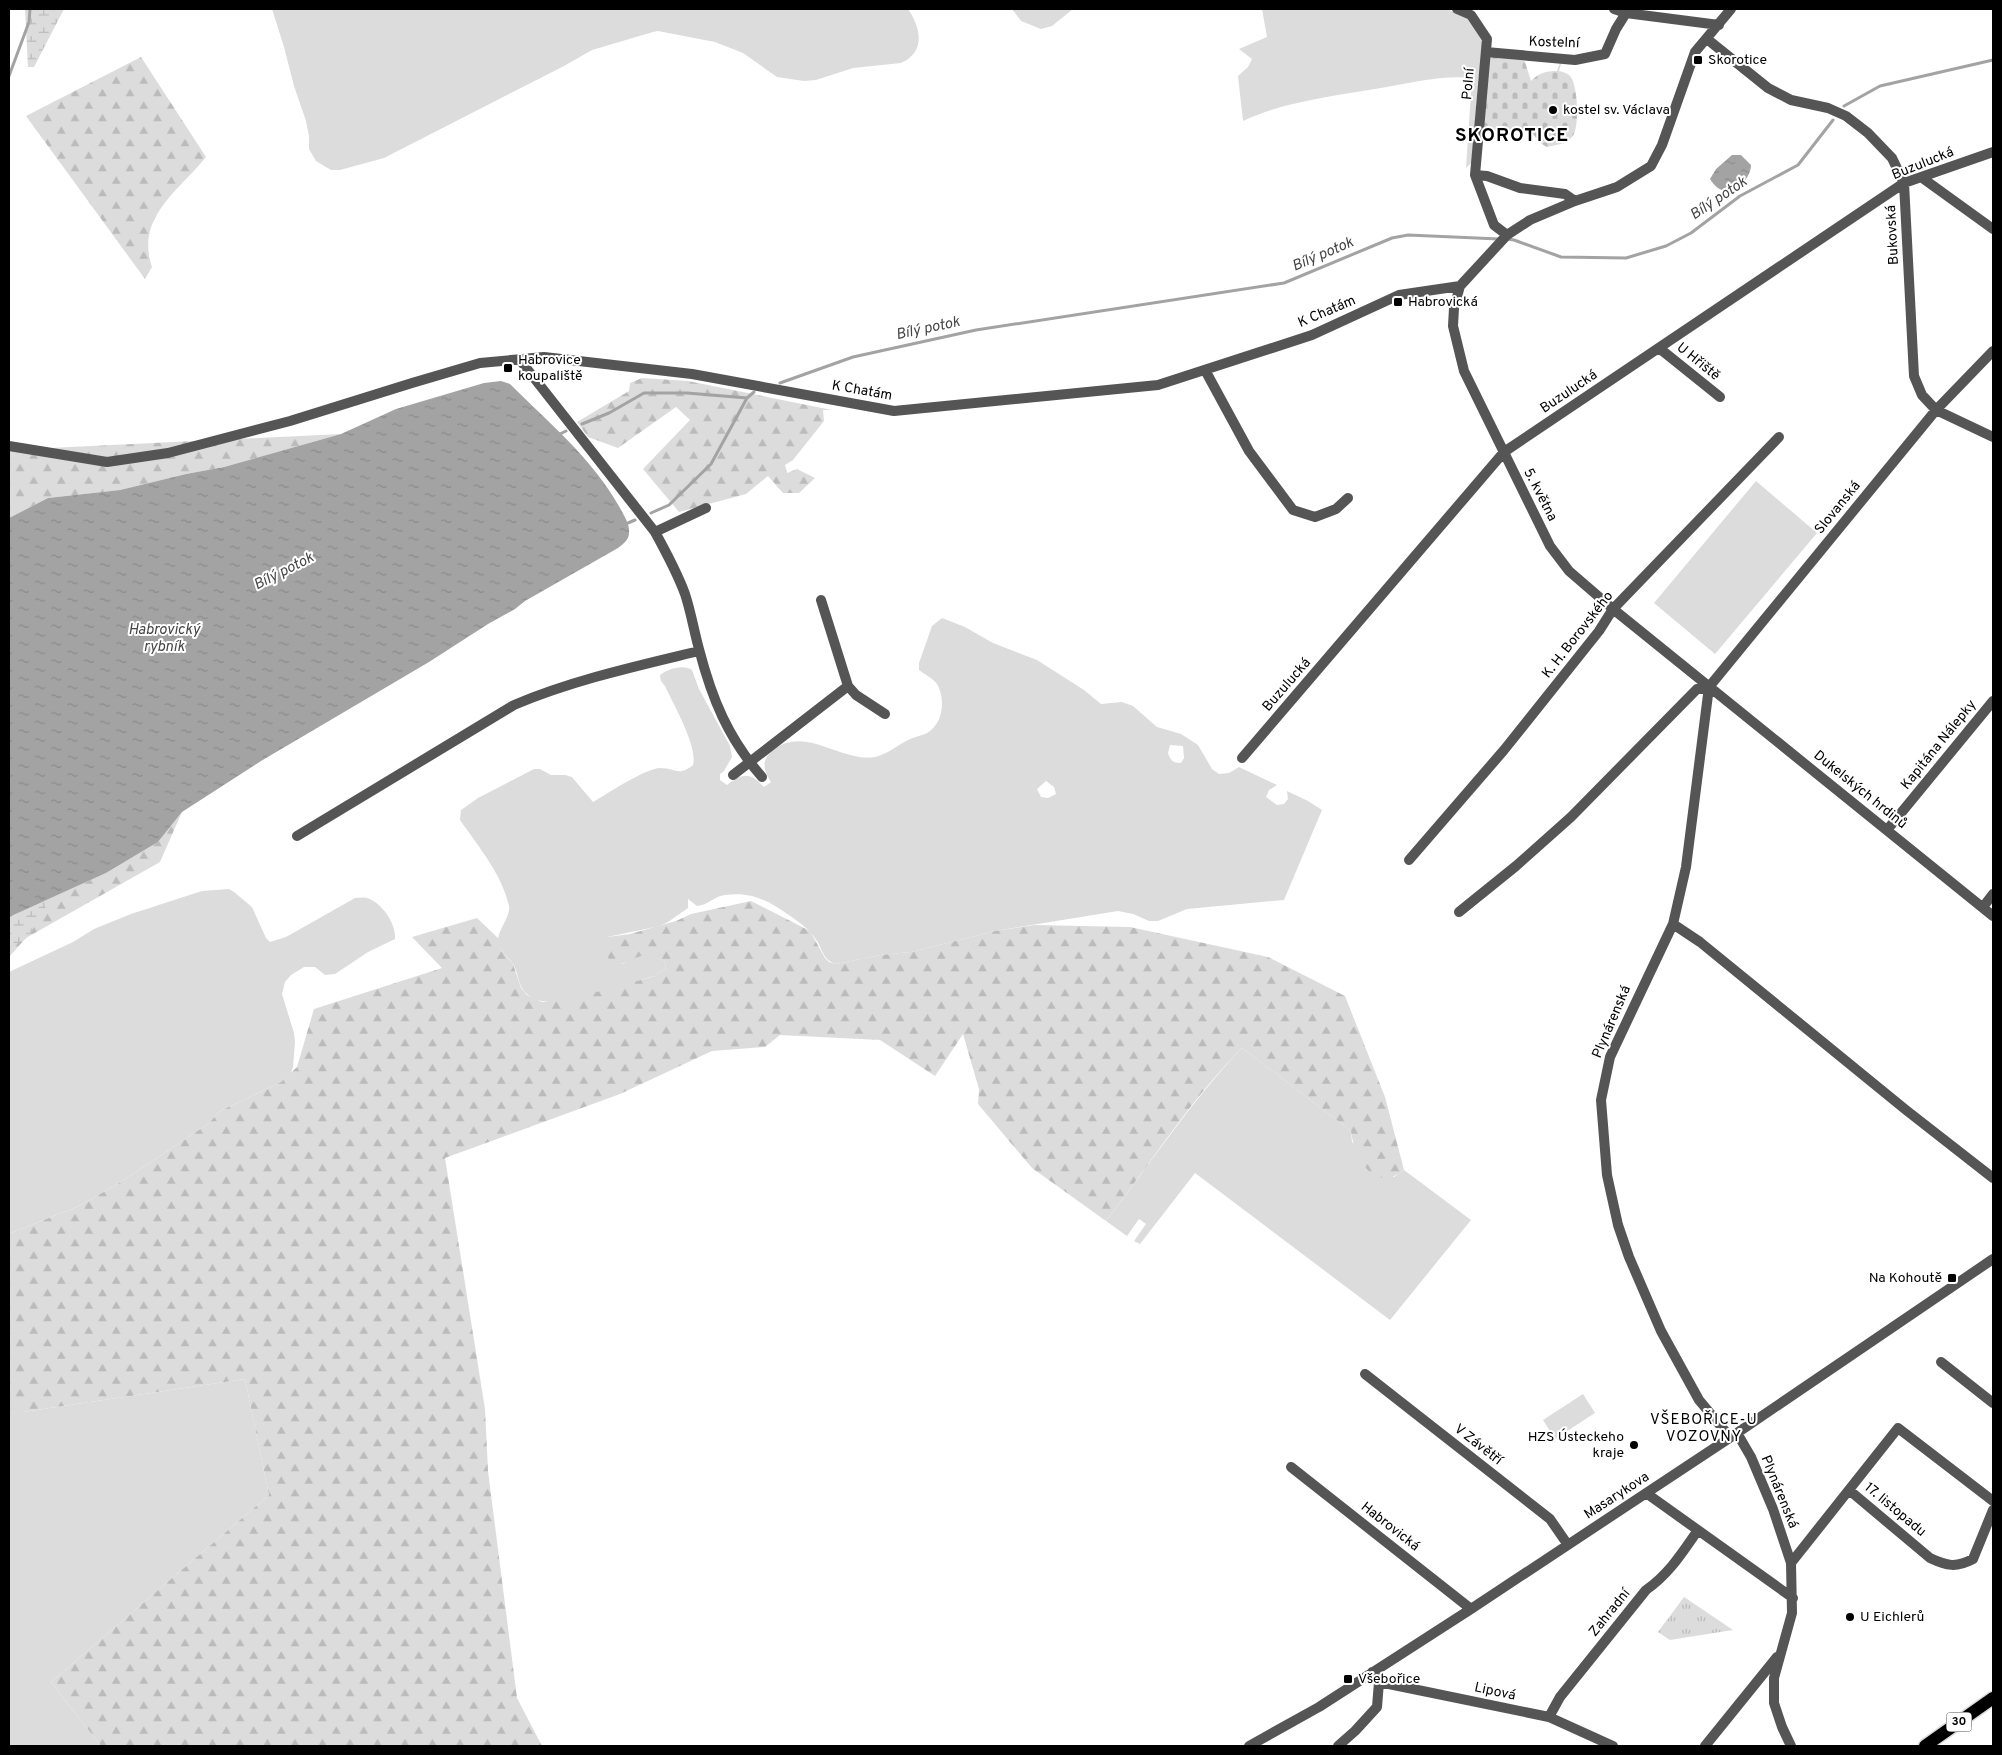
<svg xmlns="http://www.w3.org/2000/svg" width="2002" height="1755" font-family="Overpass,sans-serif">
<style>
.green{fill:#dcdcdc;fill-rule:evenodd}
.forest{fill:url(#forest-firs)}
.wetland{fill:url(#wetland-marsh)}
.cemetery{fill:url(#cemetery-stones)}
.park{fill:url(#park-tufts)}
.water{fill:url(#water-ripples)}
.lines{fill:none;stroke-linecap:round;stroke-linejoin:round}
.stream{stroke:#a3a3a3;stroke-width:3}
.primary-casing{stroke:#dbdbdb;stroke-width:15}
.street{stroke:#555;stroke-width:10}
.primary{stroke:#000;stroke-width:12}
.poi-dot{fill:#000;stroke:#fff;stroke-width:2}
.labels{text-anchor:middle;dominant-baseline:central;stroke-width:4;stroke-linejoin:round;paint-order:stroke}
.shield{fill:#fff;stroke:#4c4c4c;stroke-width:1}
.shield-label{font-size:12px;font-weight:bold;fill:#000}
.street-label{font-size:14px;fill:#000;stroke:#fff}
.poi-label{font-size:14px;fill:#000;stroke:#fff;text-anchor:start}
.water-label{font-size:15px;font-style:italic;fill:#444;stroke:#fff}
.neighbourhood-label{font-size:15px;letter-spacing:1px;fill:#000;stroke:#fff}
.district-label{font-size:19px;font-weight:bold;letter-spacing:1px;fill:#000;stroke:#fff}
</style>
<defs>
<pattern id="forest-firs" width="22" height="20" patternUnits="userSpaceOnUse" patternTransform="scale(1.25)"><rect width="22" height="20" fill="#dcdcdc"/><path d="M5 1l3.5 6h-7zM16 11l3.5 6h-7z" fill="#bbb"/></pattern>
<pattern id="wetland-marsh" width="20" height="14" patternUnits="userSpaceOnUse" patternTransform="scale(1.25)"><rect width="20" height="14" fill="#dcdcdc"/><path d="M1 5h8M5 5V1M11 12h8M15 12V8" fill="none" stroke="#bbb"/></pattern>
<pattern id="cemetery-stones" width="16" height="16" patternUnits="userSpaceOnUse" patternTransform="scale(1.25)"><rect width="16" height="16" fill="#dcdcdc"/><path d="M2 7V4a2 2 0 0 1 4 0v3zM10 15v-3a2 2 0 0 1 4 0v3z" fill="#bbb"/></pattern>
<pattern id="park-tufts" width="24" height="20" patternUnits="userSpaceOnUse" patternTransform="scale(1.25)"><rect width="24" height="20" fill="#dcdcdc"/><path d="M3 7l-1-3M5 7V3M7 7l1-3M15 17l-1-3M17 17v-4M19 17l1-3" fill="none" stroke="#bbb"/></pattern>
<pattern id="water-ripples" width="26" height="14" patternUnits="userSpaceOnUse" patternTransform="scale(1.25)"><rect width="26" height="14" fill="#a3a3a3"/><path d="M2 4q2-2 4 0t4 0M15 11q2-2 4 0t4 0" fill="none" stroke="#8b8b8b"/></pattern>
</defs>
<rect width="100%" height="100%" fill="#fff"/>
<path class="green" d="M272,9H908C921,28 926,52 901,63L853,68L816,80L804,81L777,77L743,53L715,42L658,31L653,32L592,50L564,66L384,158L340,170H331L316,161L309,149V136L306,121L294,86L284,47Z
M1012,9H1073L1052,26L1041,29L1021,21Z
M1262,9H1447L1469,19L1484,42L1478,81L1472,162L1466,168L1472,78C1442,75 1411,83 1381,88C1335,96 1285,101 1243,121L1238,76L1248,67L1252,59L1239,49L1267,37Z
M1756,481L1817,533L1715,654L1654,603Z
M942,618L965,627L993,643L1037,660L1084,690L1101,704L1122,702L1133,706L1157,727L1181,734L1198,745L1212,769L1219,774L1229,773L1239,767L1277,785L1269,790L1266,797L1277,805L1284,804L1288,799L1287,791L1308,801L1322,810L1284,900L1187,909L1158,921H1149L1133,914L1118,911L995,931L911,952L880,955L836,964C824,961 823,951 817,941C810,930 803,925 793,918C770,902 754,891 725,895C714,896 709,905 697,906L688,899V908L668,922L660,926L607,937L622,964C639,954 647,951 664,961L666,968L655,976C623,984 583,1000 552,1002C543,1002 533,1000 527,994C517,986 519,973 513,964C508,956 499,951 498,942C497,930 511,917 509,906C502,874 478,846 460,820L461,810L478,798L534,769H540L551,775H565L572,777L593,802C607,794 646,768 660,768C676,768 678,777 693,765C698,746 673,704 665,686L661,681L660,675C668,669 683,664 692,670L699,689L730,746L732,757L724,771L720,774V780L727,785C743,773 750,772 764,787L771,782C765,773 761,763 769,754C801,721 840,763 875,757C885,755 897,746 906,741C913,737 921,736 927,733C943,724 946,699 937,684C934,679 924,674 919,670V663L932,626ZM1170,745L1183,746L1184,758L1181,763C1173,763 1170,760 1168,753ZM1046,781L1054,787L1056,794L1048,798L1041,797L1037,789Z
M229,889L234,892L252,907L266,938L270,942L286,937L355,898C359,898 363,897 367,898C382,903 396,923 395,939L368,952L335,974L325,975L315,967H304L291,975L285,982L282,994L294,1033L295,1042L293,1067L291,1073L281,1082L220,1111L208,1124L116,1185L79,1206L9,1234V972L73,942L94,929L131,914L202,891Z
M1242,1048L1351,1131L1352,1142L1394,1177L1404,1170L1471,1220L1390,1320L1195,1173L1140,1244L1134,1241L1146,1224L1139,1219L1127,1236L1106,1221C1151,1163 1191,1101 1242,1048Z
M245,1379L269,1495L51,1682L101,1746H9V1412H23Z
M1583,1394L1595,1413L1555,1439L1543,1420Z"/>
<path class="forest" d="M141,57L206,157C179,191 135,217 152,267L145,279L26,116Z
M642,378L688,381L832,410H823L824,421L793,460L785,465L787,473L797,469L815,478L799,493H783L768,476L746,494L679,512L643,469L690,420L676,407L618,448L588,437L577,422L629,391L630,383Z
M341,434L224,467L186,474L120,490L48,498L9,518V450Z
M182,812L160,862L26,938L9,957V917L106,873L158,842Z
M751,901L810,931L825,958L829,962L836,964L880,955L911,952L995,931L1035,925L1130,927L1268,957L1345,996L1385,1097L1404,1170C1401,1172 1397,1175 1394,1176C1368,1187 1353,1150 1351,1131L1242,1048C1190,1100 1151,1163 1106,1221L1032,1168L978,1104L979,1089L963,1034L935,1076L880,1040L780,1035L765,1047L712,1051L620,1094L445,1158L485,1409L488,1471L517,1698L542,1746H101L51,1682L269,1495L245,1379L23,1412H9V1234L79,1206L116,1185L208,1124L220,1111L281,1082L297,1067L314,1009L442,968L412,937L477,918L499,939L501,950L513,964L521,988L527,995L542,1002H553L593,993L655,976L666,968L664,961C640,948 635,962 613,966C607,958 606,951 605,940L607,937L630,934L676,921L691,914Z"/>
<path class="wetland" d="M25,9H64L34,67H28Z
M44,900L46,911L26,938L9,949V917Z"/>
<path class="cemetery" d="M1489,55L1524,59L1531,81C1539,73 1546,71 1557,71L1560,62L1562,61L1559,71C1563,72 1567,73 1570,76C1578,84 1580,129 1572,137C1566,144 1556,145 1547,147L1542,144L1528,129L1481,132Z"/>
<path class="park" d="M1684,1597L1733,1630L1670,1640L1658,1632Z"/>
<path class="water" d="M1732,155H1741L1751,165C1751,179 1733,198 1718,188C1715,186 1712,182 1710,179L1716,169Z
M501,381L510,384C549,423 593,459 620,508C624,516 630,524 629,533C629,540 623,544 618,548L525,601L515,609L488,624L429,662L261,761L182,812L158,842L106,873L9,917V518L48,498L120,490L186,474L224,467L341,434L396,409L484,383Z"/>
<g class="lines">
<path class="stream" d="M9,76L29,22L30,9
M1844,106L1880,86L1993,60
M1508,239L1514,240L1561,257L1626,258L1666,246L1691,233L1740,196L1798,165L1833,120
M780,383L853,357L976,330L1284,283L1392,238L1408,235L1499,239
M582,424L609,413L644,393H687L747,398L754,392
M558,435L566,431
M651,513L669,505L711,464L747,398
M628,523L635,520"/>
<defs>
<path id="primary" d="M1925,1746L1993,1698"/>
</defs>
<use href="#primary" class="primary-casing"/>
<path class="street" d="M1457,9L1471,15L1487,39L1475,175L1494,225L1507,235
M1614,9L1626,13L1719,25
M1731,9L1695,52L1662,145L1651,166L1617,187L1575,201L1530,220L1507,235L1460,286L1454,308L1453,326L1464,371L1550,546L1569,571L1613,609L1993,916
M1707,39L1768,88L1791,100L1828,108L1846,116L1868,133L1892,158L1904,183L1914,376L1922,395L1936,410L1993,437
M1486,52L1575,60L1605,54L1616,29L1626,13
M1475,175L1487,176L1520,188L1565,194L1575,201
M1921,177L1993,229
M1659,348L1720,397
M520,360L655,532L706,508
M1205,370L1249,451L1293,510L1315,517L1336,509L1348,498
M9,446L107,462L168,453L290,421L412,383L480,363L544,357L692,374L894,411L1158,385L1312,335L1399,295L1460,286
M655,532C666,552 677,572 685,594C691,612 694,631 699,649C712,699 728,738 762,777
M821,600L848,686L856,695L885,714
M1709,687L1686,867L1673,924L1610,1057L1601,1100L1607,1175L1618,1225L1629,1257L1661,1331L1699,1400L1730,1437
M1709,687L1936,410L1993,351
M1242,758L1504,452L1904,183L1993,152
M733,775L848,686
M1887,830L1993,701
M297,836L514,705C573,680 637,666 699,651
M1409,860L1504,750L1599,631L1613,609L1779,437
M1983,907L1993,894
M1459,912L1516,866L1571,817L1697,689L1709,687
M1673,924L1700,942L1906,1110L1993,1178
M1941,1362L1993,1403
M1365,1374L1550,1519L1568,1545
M1737,1433L1751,1457L1773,1509L1791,1563L1792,1613L1774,1678V1703L1782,1727L1791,1746
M1291,1467L1471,1609
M1849,1490L1930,1558C1947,1566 1956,1568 1973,1559L1993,1510
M1646,1493L1793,1598
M1791,1563L1898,1428L1993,1501
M1372,1672L1379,1682L1549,1717L1613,1746
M1549,1717L1560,1697L1646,1590C1669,1574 1682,1553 1698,1530
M1249,1746L1319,1707L1471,1609L1737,1433L1993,1259
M1338,1746L1355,1731L1377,1707L1379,1682
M1705,1746L1777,1657"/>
<use href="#primary" class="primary"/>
</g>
<g class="poi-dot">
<rect x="1693" y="55" width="10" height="10" rx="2.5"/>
<circle cx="1553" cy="110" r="5"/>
<rect x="1393" y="297" width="10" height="10" rx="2.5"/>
<rect x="503" y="363" width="10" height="10" rx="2.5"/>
<rect x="1947" y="1273" width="10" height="10" rx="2.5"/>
<circle cx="1634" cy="1445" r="5"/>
<circle cx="1850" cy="1617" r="5"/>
<rect x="1343" y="1674" width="10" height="10" rx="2.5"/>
</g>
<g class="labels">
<rect class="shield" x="1946.5" y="1712.5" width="25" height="19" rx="4"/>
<g class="shield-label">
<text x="1959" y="1722">30</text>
</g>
<g class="street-label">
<text transform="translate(1554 43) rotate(2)">Kostelní</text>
<text transform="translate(1469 84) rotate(-85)">Polní</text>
<text transform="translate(1923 164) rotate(-22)">Buzulucká</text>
<text transform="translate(1893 235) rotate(-93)">Bukovská</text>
<text transform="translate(1327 312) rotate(-23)">K Chatám</text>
<text transform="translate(1698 362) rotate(39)">U Hřiště</text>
<text transform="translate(862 391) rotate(10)">K Chatám</text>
<text transform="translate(1569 392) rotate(-34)">Buzulucká</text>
<text transform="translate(1540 495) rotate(63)">5. května</text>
<text transform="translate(1838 508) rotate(-51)">Slovanská</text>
<text transform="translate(1578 635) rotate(-52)">K. H. Borovského</text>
<text transform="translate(1287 685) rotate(-49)">Buzulucká</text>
<text transform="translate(1939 745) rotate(-51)">Kapitána Nálepky</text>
<text transform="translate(1860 790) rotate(39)">Dukelských hrdinů</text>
<text transform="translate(1612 1022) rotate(-67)">Plynárenská</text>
<text transform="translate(1478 1445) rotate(38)">V Závětří</text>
<text transform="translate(1779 1492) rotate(68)">Plynárenská</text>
<text transform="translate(1617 1496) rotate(-33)">Masarykova</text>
<text transform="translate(1895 1510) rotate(40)">17. listopadu</text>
<text transform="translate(1390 1527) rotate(38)">Habrovická</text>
<text transform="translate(1610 1613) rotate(-51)">Zahradní</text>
<text transform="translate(1495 1692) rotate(12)">Lipová</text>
</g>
<g class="poi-label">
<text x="1708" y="60">Skorotice</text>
<text x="1563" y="110">kostel sv. Václava</text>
<text x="1408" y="302">Habrovická</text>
<text x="518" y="360">Habrovice<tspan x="518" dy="16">koupaliště</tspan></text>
<text x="1942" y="1278" text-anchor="end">Na Kohoutě</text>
<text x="1624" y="1437" text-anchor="end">HZS Ústeckeho<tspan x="1624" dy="16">kraje</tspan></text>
<text x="1860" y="1617">U Eichlerů</text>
<text x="1358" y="1679">Všebořice</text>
</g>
<g class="water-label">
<text transform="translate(1719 199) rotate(-34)">Bílý potok</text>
<text transform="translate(1323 255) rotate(-23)">Bílý potok</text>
<text transform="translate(928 329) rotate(-12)">Bílý potok</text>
<text transform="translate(284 572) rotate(-27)">Bílý potok</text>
<text x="164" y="630">Habrovický<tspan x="164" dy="17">rybník</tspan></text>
</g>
<g class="neighbourhood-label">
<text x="1704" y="1420">VŠEBOŘICE-U<tspan x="1704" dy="17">VOZOVNY</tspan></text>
</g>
<g class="district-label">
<text x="1512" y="136">SKOROTICE</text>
</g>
</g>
<rect width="2002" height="1755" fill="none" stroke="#000000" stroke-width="20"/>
</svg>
